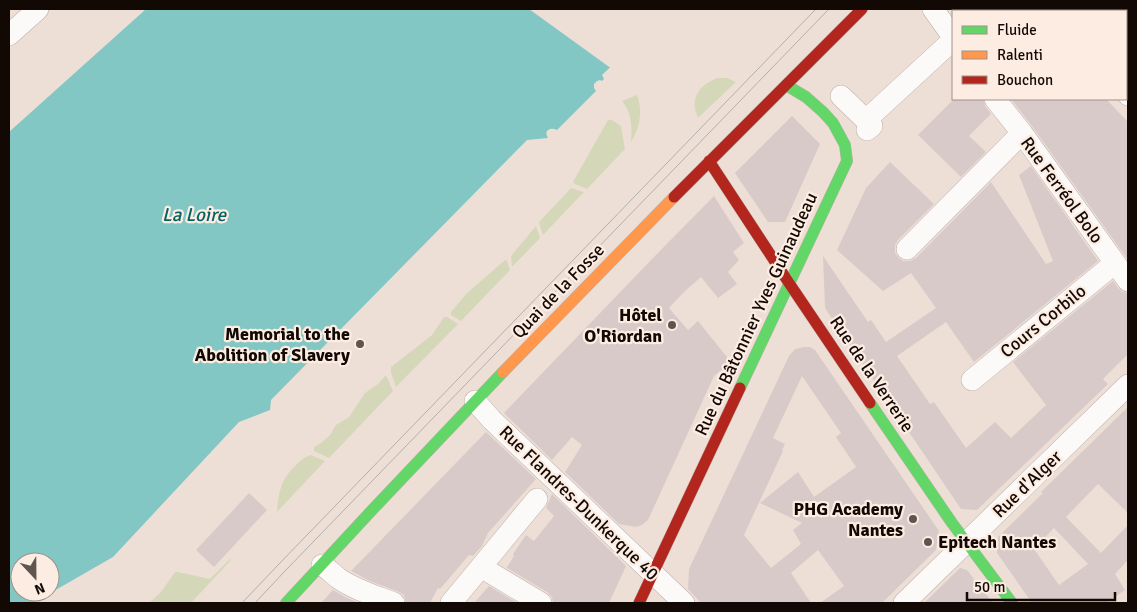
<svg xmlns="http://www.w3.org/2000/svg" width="1137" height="612" font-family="Signika,sans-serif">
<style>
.green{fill:#d4d8b9}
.water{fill:#83c7c5;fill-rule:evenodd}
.pier{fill:#eedfd6}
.building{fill:#d7cac8;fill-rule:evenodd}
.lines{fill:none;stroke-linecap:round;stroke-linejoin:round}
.street-casing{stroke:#beb2ac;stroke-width:22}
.fast-casing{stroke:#beb2ac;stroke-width:12}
.slow-casing{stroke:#beb2ac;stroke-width:12}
.jam-casing{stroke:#beb2ac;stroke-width:12}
.street{stroke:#fcfaf9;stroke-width:21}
.fast{stroke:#63d668;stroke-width:11}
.slow{stroke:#ff974d;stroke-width:11}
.jam{stroke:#b3261e;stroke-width:11}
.tram{stroke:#b2afac;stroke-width:1}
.poi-dot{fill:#5f544e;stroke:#fdece2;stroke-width:2}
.labels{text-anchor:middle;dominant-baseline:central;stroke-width:4.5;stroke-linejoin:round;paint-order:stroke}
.street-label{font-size:18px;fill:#120905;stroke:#fdece2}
.poi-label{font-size:18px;font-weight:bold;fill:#120905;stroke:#fdece2;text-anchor:end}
.water-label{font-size:19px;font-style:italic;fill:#056263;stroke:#fdece2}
</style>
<rect width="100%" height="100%" fill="#eedfd6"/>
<path class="green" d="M717,78H727L736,82L698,118C689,97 699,86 717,78Z
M637,95C643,110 640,128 631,142C632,127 632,113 622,101Z
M608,120H612L621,126L625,149L587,189L575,184L573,182L574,180Z
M571,188L584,192L543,235L539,223L540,221Z
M536,226L540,238L512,267L511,256Z
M505,260L507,261L510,270L461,321L451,315V312L466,294Z
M444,317H447L458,324L396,387L391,373V367L432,335Z
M385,376L387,377L393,391L329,458L314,451V447L321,443L330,435L336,425L349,417L365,393L378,384Z
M311,455L325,461L277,512C279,493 280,481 294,467C299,462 304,457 311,455Z
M230,559L231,560L191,603H149L161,592L175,572H178L210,579Z"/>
<path class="water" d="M146,9H671L602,75L604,79L602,81L600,80L597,81L594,84V88L596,91L557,130C551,127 543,130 548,138L527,140L271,400L270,410L239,422L113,557L33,603H9V132ZM20,562H50V592H20Z"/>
<path class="pier" d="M529,9H673L654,30L612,69Z"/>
<path class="building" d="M954,99H983L985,106L991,114L969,136L986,152L961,177L918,135Z
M1011,99H1106L1128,122V260L1032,126Z
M792,116L820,144L785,222H768L735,173Z
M890,162L934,204L898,240L895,245V253L899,258L903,261H910L916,258L991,182L1046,264L1053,261L1019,175L1031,166L1098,261L974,362L946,322L897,356L930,404L934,402L966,448L995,422L1011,438L1046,405L1013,362L1113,281L1118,288L1122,292L1128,293V354L1103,379L1108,384L977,510L961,509L825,308L823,256L868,322L871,320L886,342L936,308L911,273L883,291L837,250L866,188Z
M714,196L744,243L733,252L739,260L728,272L737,284L718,298L701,277L684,292L669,308L688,330L698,321L731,362L714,376L648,520L642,525L636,527L619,524L565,472L582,445L572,437L552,460L504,413L652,259Z
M804,347H810L815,350L939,531L936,550L882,603H820L844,586L818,550L791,573L811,603H701L688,589L689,569L789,356L795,349ZM802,376L841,433L836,437L856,467L814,497L798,472L760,503L802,523L793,530L801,544L771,568L744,535L783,451L782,450L785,444L773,438Z
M1128,407V513L1098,484L1066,517L1101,553L1128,525V560L1115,574L1125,590L1106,603H1032L997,553L998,537L1043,493L1041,492ZM1054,528L1088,564L1059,585L1034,549Z
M486,432L536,479L488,533L482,546L473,556L469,555L440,589L438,588L430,603H406L404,595L399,592L370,581L351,571Z
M249,493L267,510L214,567L196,550Z
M552,494L626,566L609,603H553L552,597L547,592L507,568V567L514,556L513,554L526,535L534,541L554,516L546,508Z
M960,568L967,570L993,603H924Z
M489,586L517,603H474Z
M333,590L345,597L359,603H321Z"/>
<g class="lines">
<defs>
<path id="street" d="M933,9L953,37
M1044,9L1047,11
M9,35L38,9
M1126,92L1128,95
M841,96L872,126L867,130
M995,99L1022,133L1128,281
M866,120L953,40
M907,249L1022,133
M972,380L1115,263
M475,401L492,420L684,603
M322,565C328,569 333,574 338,578C355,590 376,596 394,603
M481,567L541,603
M451,603L537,499
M904,603L1128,385"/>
<path id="fast" d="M740,388L847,161L845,145L833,123L823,112L806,97L786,85
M870,403L952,523L1012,603
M286,603L374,508L503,372"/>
<path id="slow" d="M503,372L674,197"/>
<path id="jam" d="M709,161L789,283L870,403
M674,197L862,9
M639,603L740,388"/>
</defs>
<use href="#street" class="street-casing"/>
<use href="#fast" class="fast-casing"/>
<use href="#slow" class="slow-casing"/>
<use href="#jam" class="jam-casing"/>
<use href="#street" class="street"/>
<use href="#fast" class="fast"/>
<use href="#slow" class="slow"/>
<use href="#jam" class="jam"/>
<path class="tram" d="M242,603L278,565L816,9
M255,603L285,571L829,9"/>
</g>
<g class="poi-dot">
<circle cx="672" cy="325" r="5"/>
<circle cx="360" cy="344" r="5"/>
<circle cx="913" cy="519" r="5"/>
<circle cx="928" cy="542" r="5"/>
</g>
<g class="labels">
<g class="street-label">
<text transform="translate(1062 190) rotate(54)">Rue Ferréol Bolo</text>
<text transform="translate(558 291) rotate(-46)">Quai de la Fosse</text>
<text transform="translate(756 314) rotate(-65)">Rue du Bâtonnier Yves Guinaudeau</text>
<text transform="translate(1043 321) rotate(-39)">Cours Corbilo</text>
<text transform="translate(872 374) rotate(56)">Rue de la Verrerie</text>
<text transform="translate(1027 484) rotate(-44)">Rue d'Alger</text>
<text transform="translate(579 503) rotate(44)">Rue Flandres-Dunkerque 40</text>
</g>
<g class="poi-label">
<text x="662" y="315">Hôtel<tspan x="662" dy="21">O'Riordan</tspan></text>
<text x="350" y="334">Memorial to the<tspan x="350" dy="21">Abolition of Slavery</tspan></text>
<text x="903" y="509">PHG Academy<tspan x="903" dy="21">Nantes</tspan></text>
<text x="938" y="542" text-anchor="start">Epitech Nantes</text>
</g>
<g class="water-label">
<text x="194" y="215">La Loire</text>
</g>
</g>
<rect width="1137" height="612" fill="none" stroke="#120905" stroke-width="20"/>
<rect x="952" y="10" width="175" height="90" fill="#fdece2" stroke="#9f918a"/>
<rect x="962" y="26" width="25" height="8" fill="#63d668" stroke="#9f918a"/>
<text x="997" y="35" font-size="15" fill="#120905">Fluide</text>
<rect x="962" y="51" width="25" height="8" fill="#ff974d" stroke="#9f918a"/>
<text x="997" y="60" font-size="15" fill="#120905">Ralenti</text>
<rect x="962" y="76" width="25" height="8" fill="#b3261e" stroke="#9f918a"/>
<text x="997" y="85" font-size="15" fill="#120905">Bouchon</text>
<g transform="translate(35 577) rotate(158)"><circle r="24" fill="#fdece2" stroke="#9f918a"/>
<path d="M0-4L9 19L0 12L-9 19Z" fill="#5f544e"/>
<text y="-8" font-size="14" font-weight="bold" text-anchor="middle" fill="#120905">N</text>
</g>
<path d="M967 592v8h148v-8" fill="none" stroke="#120905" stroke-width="2.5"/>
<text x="974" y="592" font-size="15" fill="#120905" stroke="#fdece2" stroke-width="4" paint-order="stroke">50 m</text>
</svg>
